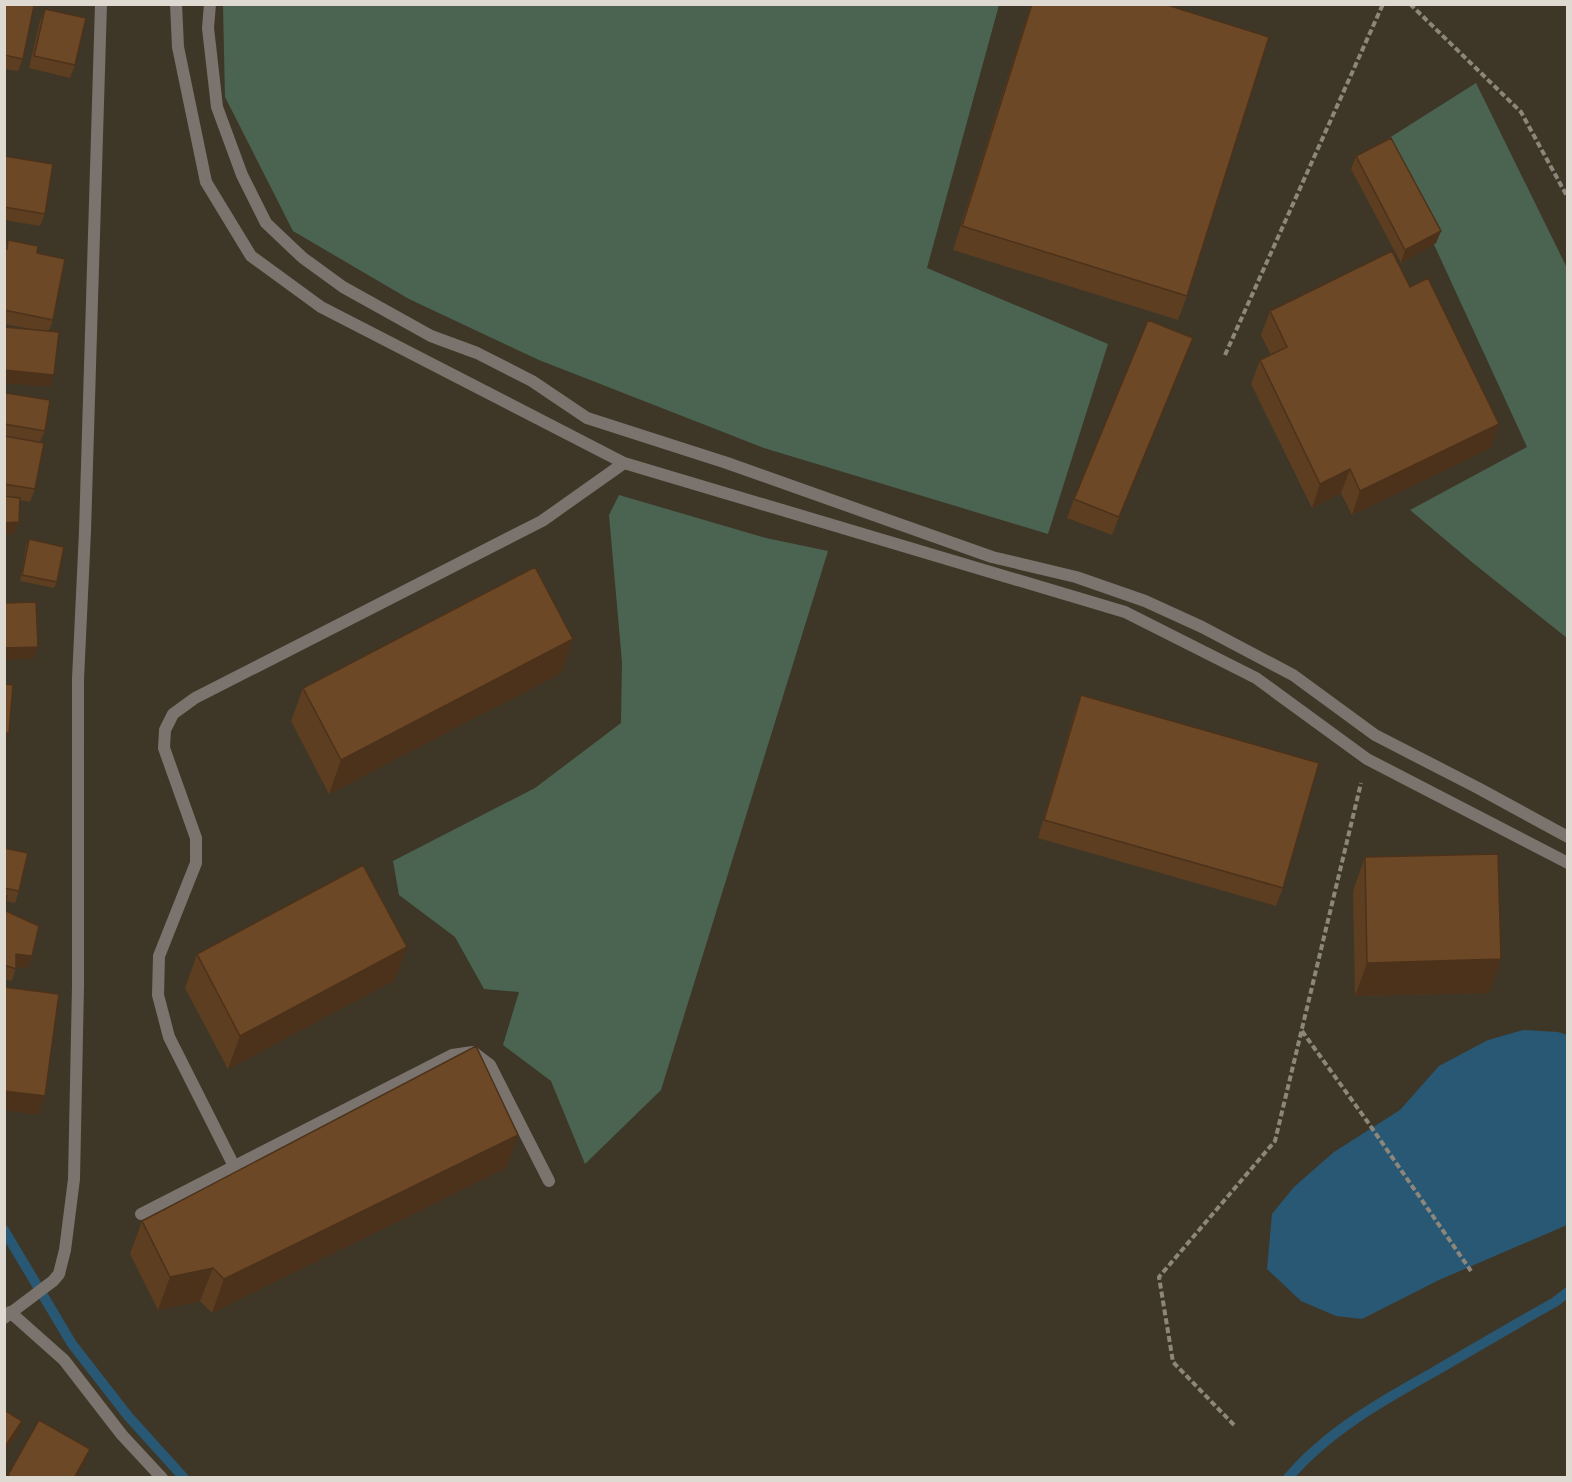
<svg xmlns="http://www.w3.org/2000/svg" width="1572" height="1482" font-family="'Space Grotesk',sans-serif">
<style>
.green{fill:#4a6451}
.water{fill:#295874}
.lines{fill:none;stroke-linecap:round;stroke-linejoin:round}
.stream{stroke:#295874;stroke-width:10}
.path{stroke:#8d877b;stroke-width:4;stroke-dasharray:6 3;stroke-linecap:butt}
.lane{stroke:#7b746e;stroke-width:12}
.street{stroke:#7b746e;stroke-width:12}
.wall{fill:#5d3e21}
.shaded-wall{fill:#4c321b}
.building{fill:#6c4826;stroke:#4c321b;stroke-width:1.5}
</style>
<rect width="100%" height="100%" fill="#3e3727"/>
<path class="green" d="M223,5H999L927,268L1108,344L1048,534L764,448L539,360L409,299L293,231L225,97Z
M1476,83L1567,268V638L1473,563L1410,510L1527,447L1386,140Z
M619,495L766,538L828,551L661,1090L585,1164L551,1081L503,1045L519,992L484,989L455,937L399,895L393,861L535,788L621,723L622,662L609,515Z"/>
<path class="water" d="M1523,1030L1558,1032L1567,1035V1225L1439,1280L1362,1319L1336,1316L1301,1301L1267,1269L1272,1214L1294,1187L1334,1152L1400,1110L1439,1066L1488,1040Z"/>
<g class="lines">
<path class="stream" d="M4,1230L72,1344L128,1416L184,1478
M1288,1478C1327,1432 1380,1402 1432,1373C1473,1349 1514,1325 1555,1302L1568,1292"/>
<path class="path" d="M1410,4L1521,112L1568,198
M1225,355L1383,4
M1302,1031L1367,1121L1471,1271
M1234,1425L1173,1362L1159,1277L1275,1141L1361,783"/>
<path class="lane" d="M176,4L178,47L206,182L251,256L321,307L624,463L1125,612L1256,678L1367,759L1568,863
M210,4L208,28L217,107L242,175L266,223L303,258L343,287L431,336L477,353L532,381L587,418L727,463L992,557L1076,577L1145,601L1202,627L1293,675L1375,735L1478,788L1568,837
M234,1166L169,1037L158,995L159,956L196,863V838L164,748L165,730L173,714L195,698L542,521L624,463
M141,1214L452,1055L473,1052L490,1065L549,1181"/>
<path class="street" d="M10,1312L64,1360L122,1435L162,1478
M4,1318L53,1281L59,1274L65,1250L74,1179L78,986V679L85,531L101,4"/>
</g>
<path class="wall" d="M4,4L23,59L18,71L4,69Z
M1031,4H1164L1187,296L1178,320L953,250Z
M45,9L75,65L70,78L29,68L40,21Z
M4,156L45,214L40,226L4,220Z
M1356,156L1441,231L1436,243L1401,263L1351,169Z
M8,240L37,253L53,320L49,331L50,387L37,330L4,324V249Z
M1270,311L1491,448L1352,515L1341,493L1312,508L1251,384L1260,360L1271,355L1261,335Z
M1186,356L1112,535L1067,518L1074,499Z
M6,393L45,431L40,442L35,489L30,502L20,500L19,522L14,534L4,535V397Z
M29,539L57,582L54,588L20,581L26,546Z
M573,639L561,673L329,794L291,721L303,688Z
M1081,695L1283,888L1276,906L1038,838L1074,714Z
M4,848L19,891L15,903L6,901L4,907Z
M1365,857L1501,959L1489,993L1355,996L1353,891Z
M4,910L32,956L27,968L16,967L12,981L4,979Z
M197,954L395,980L228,1069L185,988Z
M518,1135L506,1168L212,1313L200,1301L158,1310L130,1254L142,1221Z"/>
<path class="shaded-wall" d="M1441,231L1436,243L1401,263L1405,250Z
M1193,338L1186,356L1112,535L1119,517Z
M4,370L54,375L50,387L4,383Z
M1499,424L1491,448L1352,515L1360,491Z
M1350,469L1341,493L1312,508L1320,484Z
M19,522L14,534L4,535V523Z
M573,639L561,673L329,794L341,760Z
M38,647L33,659L4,660V648Z
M4,732L9,733L4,745Z
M407,947L395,980L228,1069L240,1036Z
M16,954L32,956L27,968L11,967Z
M1501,959L1489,993L1355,996L1367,963Z
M4,1091L45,1096L38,1115L4,1110Z
M518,1135L506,1168L212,1313L224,1279Z
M213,1268L200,1301L158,1310L170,1277Z
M22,1421L18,1434L4,1453V1448Z
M90,1449L86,1461L77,1478H74Z"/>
<path class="building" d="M4,4H26L34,6L23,59L4,55Z
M1032,4H1164L1269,37L1187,296L962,226Z
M45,9L86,18L75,65L34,56Z
M1391,138L1441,231L1405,250L1356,156Z
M4,156L53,164L45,214L4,207Z
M8,240L38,246L37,253L65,259L53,320L4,310V249H7Z
M1392,251L1410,287L1428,278L1499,424L1360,491L1350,469L1320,484L1260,360L1287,347L1270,311Z
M1148,320L1193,338L1119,517L1074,499Z
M4,327L59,332L54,375L4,370Z
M6,393L50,400L45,431L4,424V401Z
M4,436L44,443L35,489L4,484Z
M4,496L20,498L19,522L4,523Z
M29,539L64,547L57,582L22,575Z
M535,567L573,639L341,760L303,688Z
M36,602L38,647L4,648V603Z
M4,684L13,685L9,733L4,732Z
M1081,695L1319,763L1283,888L1044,820Z
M4,848L28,853L19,891L4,888Z
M1498,854L1501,959L1367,963L1365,857Z
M363,865L407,947L240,1036L197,954Z
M4,896H7L4,907Z
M4,910L39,926L32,956L16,954V969L4,965Z
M4,987L59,994L45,1096L4,1091Z
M476,1046L518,1135L224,1279L213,1268L170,1277L142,1221Z
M4,1410L22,1421L4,1448Z
M39,1420L90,1449L74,1478H12L8,1475Z"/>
<rect width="1572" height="1482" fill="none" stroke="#dfdad1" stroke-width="12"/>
</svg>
